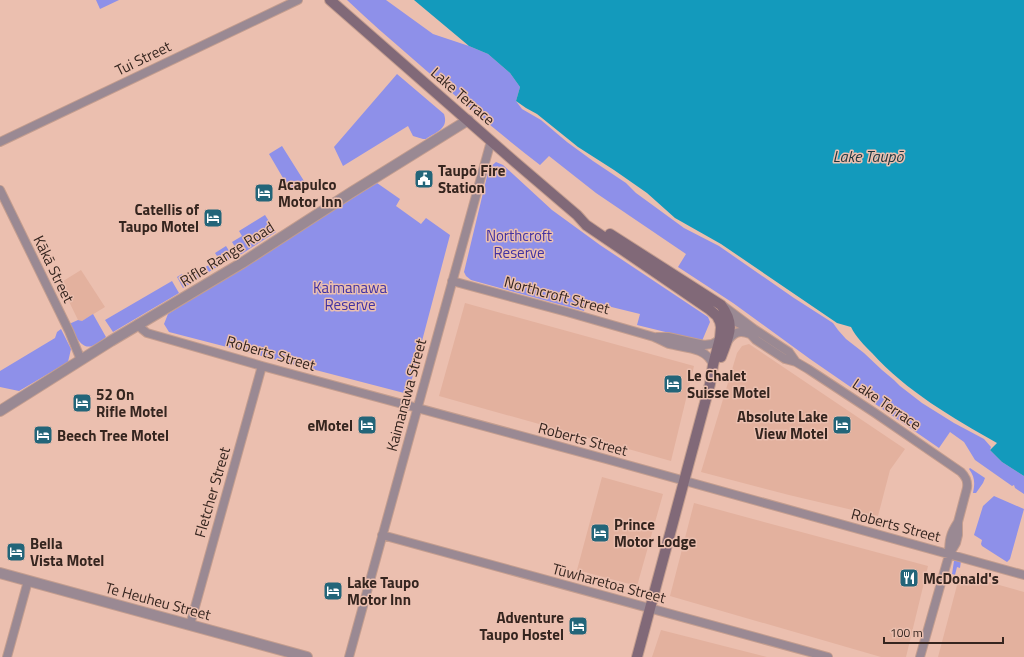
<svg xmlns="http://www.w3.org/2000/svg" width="1024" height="657" font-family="'Titillium Web',sans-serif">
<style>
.built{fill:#e3b19e}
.green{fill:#8e90e9}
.water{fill:#139abc}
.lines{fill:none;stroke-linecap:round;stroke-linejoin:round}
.minor-casing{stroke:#c39d8f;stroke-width:10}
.tertiary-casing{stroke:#c39d8f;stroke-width:12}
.secondary-casing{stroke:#c39d8f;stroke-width:12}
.minor{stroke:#9a8993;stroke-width:8}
.tertiary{stroke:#9a8993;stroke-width:10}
.secondary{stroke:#816978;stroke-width:10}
.labels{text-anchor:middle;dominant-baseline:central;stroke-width:3;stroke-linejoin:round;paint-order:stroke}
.street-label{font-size:15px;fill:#35251f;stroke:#ebbfaf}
.poi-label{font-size:15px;font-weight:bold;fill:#35251f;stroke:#ebbfaf;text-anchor:start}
.park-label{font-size:15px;fill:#4132a3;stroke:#ebbfaf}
.water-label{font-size:16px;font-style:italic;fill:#1d363f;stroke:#ebbfaf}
</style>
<rect width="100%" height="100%" fill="#ebbfaf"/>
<path class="built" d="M81,270L105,307L82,321L78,320L60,283Z
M465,303L694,366L671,461L439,396Z
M749,344L905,449L890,470L878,516L789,495L701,472L737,353L742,346Z
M602,477L663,494L637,586L577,570Z
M694,503L805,533L928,566L906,657H881L670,596Z
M960,574L1024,592V657H938Z
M661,630L767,657H652Z"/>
<path class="green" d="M96,0H119L100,9Z
M347,0H386L433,34L469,46L488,54L510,73L520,87L516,101L522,109L541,120L567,142L593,161L626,183L636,193L684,228L719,246L794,298L833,323L838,330L846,339L864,353L882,370L894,380L900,386L922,403L954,423L984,439L991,447L990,450L1002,462L1024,476V494L1015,488L1014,485L1012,486L975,460L964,442L950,432L939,448L810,359L733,303L678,267L686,254L596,193L549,156L540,165C496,131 454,95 413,59C391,40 368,20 347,0Z
M397,74L444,114C449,129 436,132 426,139H423L413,136L408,126L343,166L334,147Z
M282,146L304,181L290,190L269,154Z
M496,162L503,165L552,210L600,245L708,317L710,322L702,341L637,325L640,314L587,301L584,311L471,280L466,276L464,272L489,168Z
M377,183L400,199L396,206L421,224L426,218L450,235L408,394L169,332L164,324L168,314Z
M265,215L276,232L240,255L232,242L242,236L239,231Z
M226,246L233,257L183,288L177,277L182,274L185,279L219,259L215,253Z
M172,281L179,293L113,332L105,320Z
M93,314L106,337C102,340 97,344 92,346C80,350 74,332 69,324L78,320L82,321Z
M61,329L71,349L68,362L19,391L0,387V371L55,338L57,332Z
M970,468L985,478L983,483L976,493H973C975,483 975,477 969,469Z
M994,496L1024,509L1010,559L1007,562L982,546L981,544L982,540L974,535L983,506Z
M954,561H961L960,568L957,567L955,575L952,574Z"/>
<path class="water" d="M414,0H1024V476L1002,462L990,450L997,443C953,418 906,391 872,353C864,345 856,337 851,327L837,323L721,244L675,218L647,193L614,170L578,147L537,114L526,108L516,101L520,87L510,73L488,54L469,46Z"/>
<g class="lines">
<defs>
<path id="minor" d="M0,142L298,0
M0,190L69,331L81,360
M452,281L567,312L654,337C659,339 664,342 669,344C684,348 707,347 713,365
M722,305L754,329L789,352L796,362
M725,316L730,319L742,325L756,340L785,359L796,362L808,369L875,413L961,472C966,477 968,481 967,488L958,522V535L956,543L949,555
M138,324L142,329L147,333L262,366L606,459L1024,575
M657,337H668L704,345L712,344L716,342L720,338
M727,342C734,332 739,330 750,334
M382,535L828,657
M190,625L262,366
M7,657L28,581
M349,657L491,141
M920,657L949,555C949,540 950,534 958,522"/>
<path id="tertiary" d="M0,411L111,341L242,263L352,192L468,120
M0,573L307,657"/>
<path id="secondary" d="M330,0L515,162L577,215L586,225L709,309L717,316L720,322L721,327L720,338L713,365L710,384L637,657
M610,234L721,305C736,325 729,335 721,357"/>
</defs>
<use href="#minor" class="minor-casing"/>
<use href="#tertiary" class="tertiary-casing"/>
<use href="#secondary" class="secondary-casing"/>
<use href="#minor" class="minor"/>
<use href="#tertiary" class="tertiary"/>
<use href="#secondary" class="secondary"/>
</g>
<defs>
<symbol id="civic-square" viewBox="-11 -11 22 22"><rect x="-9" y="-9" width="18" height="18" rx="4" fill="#236579" stroke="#ebbfaf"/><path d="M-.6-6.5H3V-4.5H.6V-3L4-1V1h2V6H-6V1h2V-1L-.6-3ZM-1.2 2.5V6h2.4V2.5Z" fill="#fff"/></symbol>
<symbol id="hotel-square" viewBox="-11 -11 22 22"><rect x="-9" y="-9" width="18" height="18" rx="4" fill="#236579" stroke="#ebbfaf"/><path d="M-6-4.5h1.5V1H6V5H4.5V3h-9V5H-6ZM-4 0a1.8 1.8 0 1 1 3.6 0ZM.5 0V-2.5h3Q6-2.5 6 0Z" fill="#fff"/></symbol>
<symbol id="restaurant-square" viewBox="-11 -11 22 22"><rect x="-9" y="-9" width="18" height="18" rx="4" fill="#236579" stroke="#ebbfaf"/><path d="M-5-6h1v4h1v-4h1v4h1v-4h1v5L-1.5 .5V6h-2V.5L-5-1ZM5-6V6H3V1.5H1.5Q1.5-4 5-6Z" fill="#fff"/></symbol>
</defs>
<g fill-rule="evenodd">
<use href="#civic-square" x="413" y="168" width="22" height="22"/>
<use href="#hotel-square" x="253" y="182" width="22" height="22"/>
<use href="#hotel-square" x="202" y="207" width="22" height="22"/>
<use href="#hotel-square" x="662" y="373" width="22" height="22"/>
<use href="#hotel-square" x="71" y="392" width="22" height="22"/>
<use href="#hotel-square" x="356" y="414" width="22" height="22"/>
<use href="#hotel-square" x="831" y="414" width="22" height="22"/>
<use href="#hotel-square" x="32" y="424" width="22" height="22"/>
<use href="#hotel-square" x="589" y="522" width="22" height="22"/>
<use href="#hotel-square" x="5" y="541" width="22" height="22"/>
<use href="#restaurant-square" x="898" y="567" width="22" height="22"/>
<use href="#hotel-square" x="322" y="580" width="22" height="22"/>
<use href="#hotel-square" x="567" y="615" width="22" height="22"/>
</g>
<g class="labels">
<g class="street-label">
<text transform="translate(143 58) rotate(-26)">Tui Street</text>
<text transform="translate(463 96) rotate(41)">Lake Terrace</text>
<text transform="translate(227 254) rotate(-32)">Rifle Range Road</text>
<text transform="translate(54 269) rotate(64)">Kākā Street</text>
<text transform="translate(557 295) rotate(15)">Northcroft Street</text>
<text transform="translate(271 353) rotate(16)">Roberts Street</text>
<text transform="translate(406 395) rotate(-75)">Kaimanawa Street</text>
<text transform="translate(887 404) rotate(34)">Lake Terrace</text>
<text transform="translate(583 439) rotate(15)">Roberts Street</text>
<text transform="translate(212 492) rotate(-74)">Fletcher Street</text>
<text transform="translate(896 525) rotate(15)">Roberts Street</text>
<text transform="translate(609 583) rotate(15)">Tūwharetoa Street</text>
<text transform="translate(158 601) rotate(15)">Te Heuheu Street</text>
</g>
<g class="poi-label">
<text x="438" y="170">Taupō Fire<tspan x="438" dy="17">Station</tspan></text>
<text x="278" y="184">Acapulco<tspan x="278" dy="17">Motor Inn</tspan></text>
<text x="199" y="209" text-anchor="end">Catellis of<tspan x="199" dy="17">Taupo Motel</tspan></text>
<text x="687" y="375">Le Chalet<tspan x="687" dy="17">Suisse Motel</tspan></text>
<text x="96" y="394">52 On<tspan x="96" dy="17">Rifle Motel</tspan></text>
<text x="828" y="416" text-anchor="end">Absolute Lake<tspan x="828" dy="17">View Motel</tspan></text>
<text x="353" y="425" text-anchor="end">eMotel</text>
<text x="57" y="435">Beech Tree Motel</text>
<text x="614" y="524">Prince<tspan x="614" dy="17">Motor Lodge</tspan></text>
<text x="30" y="543">Bella<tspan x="30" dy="17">Vista Motel</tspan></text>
<text x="923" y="578">McDonald's</text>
<text x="347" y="582">Lake Taupo<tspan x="347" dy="17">Motor Inn</tspan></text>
<text x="564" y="617" text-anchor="end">Adventure<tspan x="564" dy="17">Taupo Hostel</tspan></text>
</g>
<g class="park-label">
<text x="519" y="235">Northcroft<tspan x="519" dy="17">Reserve</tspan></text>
<text x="350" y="287">Kaimanawa<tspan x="350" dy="17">Reserve</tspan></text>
</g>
<g class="water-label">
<text x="868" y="156">Lake Taupō</text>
</g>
</g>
<path d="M884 637v6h119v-6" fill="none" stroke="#35251f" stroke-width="2"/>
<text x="890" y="637" font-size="12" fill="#35251f" stroke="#ebbfaf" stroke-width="3" paint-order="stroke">100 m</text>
</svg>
